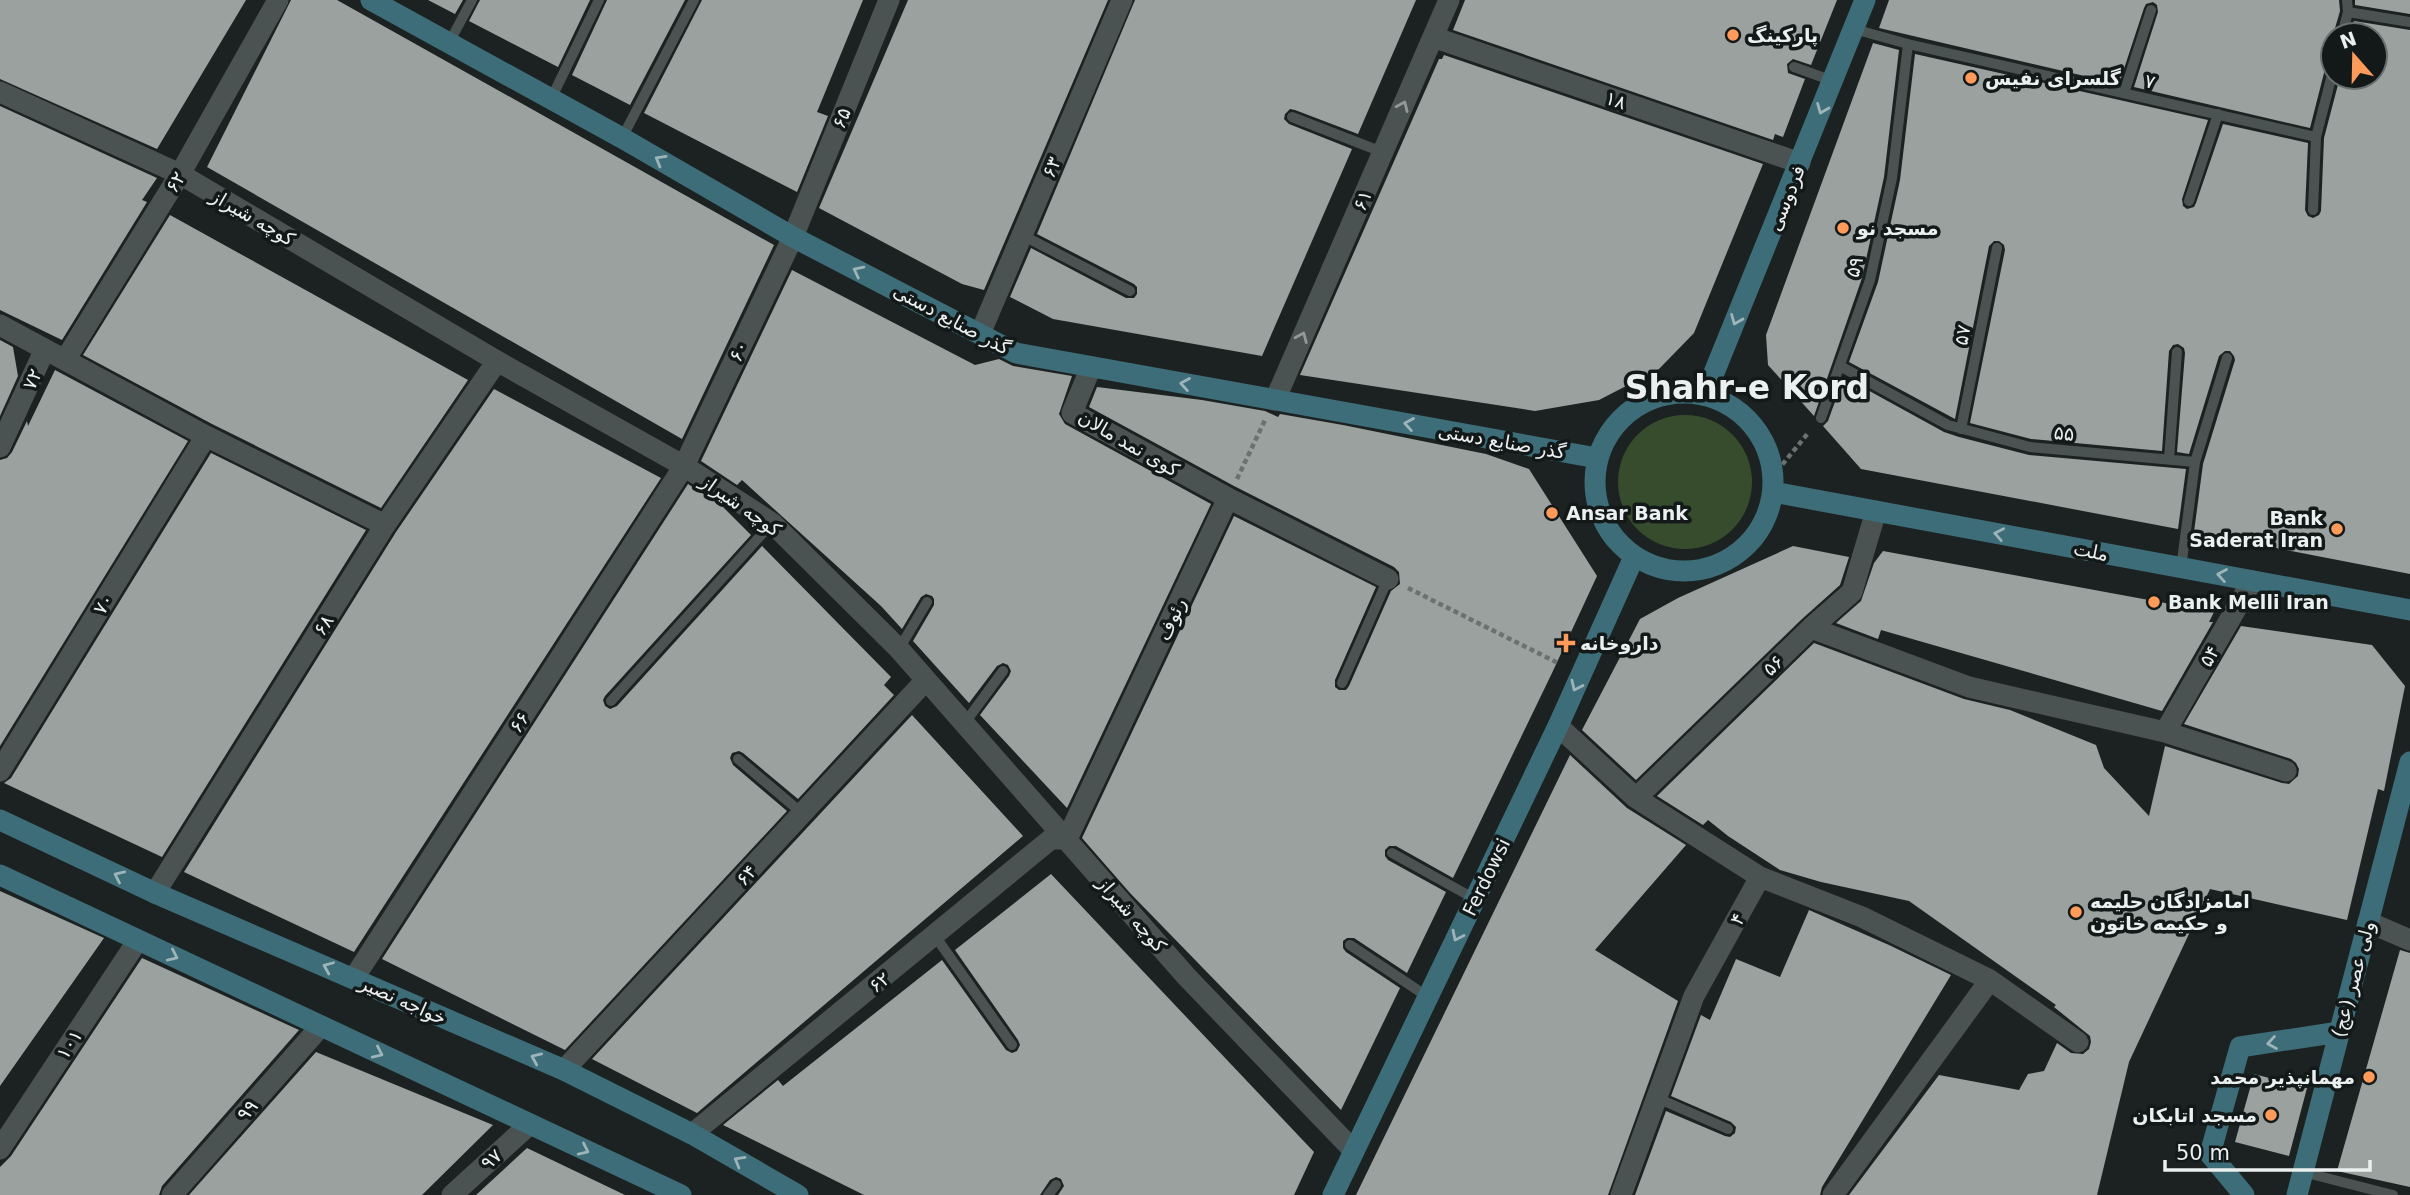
<svg xmlns="http://www.w3.org/2000/svg" width="2410" height="1195" font-family="'DejaVu Sans',Cairo,sans-serif">
<style>
.green{fill:#374c2d}
.building{fill:#9ba19e}
.lines{fill:none;stroke-linecap:round;stroke-linejoin:round}
.path{stroke:#6b7070;stroke-width:4.5;stroke-dasharray:5 3.5;stroke-linecap:butt}
.service{stroke:#4b5252;stroke-width:10}
.minor{stroke:#4b5252;stroke-width:21}
.secondary{stroke:#3d6d78;stroke-width:21}
.oneway{stroke:#939999}
.oneway2{stroke:#9db4b9}
.poi-dot{fill:#ff9b5a;stroke:#131918;stroke-width:2.5}
.labels{text-anchor:middle;dominant-baseline:central;stroke-width:7;stroke-linejoin:round;paint-order:stroke}
.poi-label{font-size:19px;font-weight:bold;fill:#ebefef;stroke:#131918;text-anchor:start}
.street-label{font-size:19px;fill:#ebefef;stroke:#131918}
.town-label{font-size:33px;font-weight:bold;fill:#ebefef;stroke:#131918}
</style>
<rect width="100%" height="100%" fill="#1c2222"/>
<path class="green" d="M1618 482a67 67 0 1 1 134 0a67 67 0 1 1-134 0Z"/>
<path class="building" d="M0,0H246L157,149L0,79Z
M291,0H337L774,245L682,439L207,167Z
M428,0H463L455,14Z
M480,0H590L558,67L469,21Z
M607,0H685L630,105L572,75Z
M702,0H863L817,112L828,116L797,192L644,113Z
M908,0H1108L984,290L962,284L819,208Z
M1135,0H1416L1358,134L1295,110L1290,109L1285,114L1284,119L1289,124L1352,149L1262,356L1053,319L1010,297L1031,248L1126,298H1134L1137,294V287L1134,284L1037,234Z
M1465,0H1837L1811,65L1793,59L1787,64L1788,73L1805,79L1783,137L1775,134L1773,140L1453,30Z
M1889,0H2339L2340,11L2333,35V63L2325,69L2310,128L2134,87L2158,12L2157,5L2153,2L2146,4L2144,8L2119,84L1879,28Z
M2355,0H2410V14L2355,5Z
M2354,21L2410,30V574L2194,532L2203,464L2235,360L2234,356L2230,351H2225L2219,356L2189,454L2177,452L2185,353L2184,348L2178,344L2173,345L2169,351L2162,451L2031,439L1970,423L2005,250L2004,245L1999,241H1994L1989,246L1955,419L1849,362L1878,282L1900,180L1915,54L2208,120L2182,199L2183,206L2187,209L2194,207L2196,203L2223,124L2308,143L2305,210L2308,216L2313,218L2319,215L2321,211L2324,138L2340,77H2375V35H2350Z
M1873,43L1899,50L1884,177L1862,278L1814,416L1768,365L1766,335Z
M1444,55L1763,164L1694,333L1659,369L1599,400L1535,411L1300,375L1439,59H1442Z
M0,106L157,178L142,200L147,202L62,340L0,310Z
M170,215L468,380L381,508L212,424L83,355Z
M792,270L975,365L999,359L1013,366L1072,376L1059,414L1065,424L1211,504L1067,808L980,715L1009,676L1011,671L1008,665L1003,663L997,666L969,703L913,641L934,605V599L932,596L926,594L921,597L902,629L881,606L742,480L737,485L701,461Z
M0,340L13,347L18,376L0,416Z
M55,370L188,441L0,746V460L7,458L12,452L27,421L28,426Z
M1844,377L1944,432L1959,437L2029,455L2186,469L2178,529L1861,469L1823,426L1828,421Z
M1097,387L1202,400L1265,411L1278,417L1280,414L1343,425L1486,454L1529,469L1597,576L1552,673L1453,878L1396,846H1389L1385,850V856L1388,860L1446,892L1407,973L1354,938H1347L1343,941V948L1346,952L1400,988L1341,1110L1130,893L1082,838L1234,516L1376,587L1335,680V687L1339,690H1346L1349,686L1391,591L1400,584L1399,572L1394,567L1234,486L1089,407Z
M494,389L661,478L354,952L184,872L396,532Z
M211,453L366,530L162,857L4,783L11,778Z
M688,484L723,507L751,535L605,696L603,700L605,706L610,709L617,706L762,546L891,677L884,685L894,695L798,799L743,753L739,751L732,753L730,758L733,765L787,811L565,1050L382,959Z
M1793,546L1849,557L1840,585L1802,619L1636,780L1582,730L1640,619L1678,598Z
M1883,551L2214,612L2209,622H2213L2162,711L1881,630L1878,639L1836,623L1861,601L1874,563Z
M2241,626L2372,645L2405,686L2384,791L2378,789L2347,920L2210,889L2129,1062L2097,1195H1849L1939,1075L2019,1090L2028,1074L2044,1071L2057,1043L2071,1053L2083,1054L2089,1049L2091,1042L2090,1036L2054,1007L2056,1005L1909,901L1821,882L1780,870L1728,836L1708,820L1703,825L1657,796L1814,643L1964,699L2010,710L2096,745L2104,768L2149,816L2165,746L2282,783L2289,784L2298,776L2299,769L2296,763L2291,759L2184,724Z
M912,715L1023,836L697,1113L592,1059Z
M1570,755L1627,808L1686,845L1595,950L1678,1001L1608,1195H1356Z
M1051,874L1314,1152L1294,1195H1058L1064,1186L1061,1179L1056,1177L1050,1180L1040,1195H864L723,1125L778,1080L783,1086L942,960L1006,1050L1012,1053L1017,1051L1020,1045L1018,1040L955,950Z
M0,891L104,938L0,1086Z
M1809,910L1889,945L1951,975L1822,1187L1820,1195H1635L1666,1111L1725,1136L1730,1137L1735,1133L1736,1127L1731,1122L1671,1096L1701,1015L1710,1020L1736,959L1780,977Z
M2400,950L2410,953V1187L2337,1171Z
M142,958L299,1030L162,1186L159,1195H0V1167L11,1156Z
M316,1052L493,1125L422,1195H189Z
M2254,1074L2307,1088L2289,1156L2235,1142Z
M527,1148L625,1195H476Z"/>
<g class="lines">
<path class="path" d="M1777,471L1809,432
M1237,479L1265,420
M1408,588L1560,664"/>
<path class="service" d="M2348,12L2410,22
M1854,29L1908,44L2316,137
M2342,35L2348,12L2347,0
M449,43L472,0
M1794,67L1833,81
M2124,93L2151,10
M551,99L599,0
M1292,117L1382,152
M622,138L694,0
M2189,201L2218,114
M2313,210L2316,137L2333,71
M1022,235L1130,291
M1840,366L1948,425L2030,447L2195,462L2181,568
M1821,418L1870,280L1892,178L1908,44
M1961,429L1997,248
M2169,459L2177,352
M2195,462L2227,358
M899,649L927,602
M1342,683L1388,579
M611,701L772,523
M964,724L1003,671
M738,759L803,814
M1392,853L1475,899
M935,936L1012,1045
M1350,945L1428,997
M1657,1098L1728,1129
M2303,1172L2393,1195
M1048,1195L1056,1185"/>
<path class="minor" d="M1433,37L1800,163
M0,92L180,174L497,361L684,466L772,523L899,649L1186,976L1354,1151
M0,325L206,436L385,525
M980,334L1122,0
M65,360L180,174L278,0
M1091,367L1072,413L1228,498L1388,579
M1275,400L1449,0
M0,447L45,349
M1811,628L1969,687L2165,732L2286,771
M1558,726L1636,798L1760,877L1694,996L1621,1195
M2165,732L2252,581
M0,771L206,436
M1636,798L1811,628L1852,592L1876,511
M1760,877L1862,917L1990,980L2078,1042
M155,893L385,525L497,361
M2368,922L2410,940
M354,978L684,466L793,237L889,0
M564,1070L926,680
M692,1134L1051,839H1067L1228,498
M0,1149L138,940
M172,1195L321,1026
M452,1195L530,1124
M1833,1195L1990,980"/>
<path class="secondary" d="M371,0L622,138L793,237L1016,353L1597,458
M1595 482a89 89 0 1 1 178 0a89 89 0 1 1-178 0Z
M1705,395L1865,0
M1773,492L2410,610
M0,820L155,893L564,1070L692,1134L798,1195
M0,875L681,1195
M1333,1195L1558,726L1634,557
M2244,1195L2210,1154L2240,1047L2339,1032
M2297,1195L2410,762"/>
</g>
<defs><path id="oneway-chevron" d="M-2-3.5L2.5 0L-2 3.5" fill="none" stroke-width="1.6" stroke-linecap="round" stroke-linejoin="round" transform="scale(1.75)"/></defs>
<g class="oneway">
<use href="#oneway-chevron" transform="translate(1403 106) rotate(-66)"/>
<use href="#oneway-chevron" transform="translate(1302 337) rotate(-67)"/>
</g>
<g class="oneway2">
<use href="#oneway-chevron" transform="translate(1822 109) rotate(112)"/>
<use href="#oneway-chevron" transform="translate(660 160) rotate(-150)"/>
<use href="#oneway-chevron" transform="translate(858 271) rotate(-153)"/>
<use href="#oneway-chevron" transform="translate(1736 320) rotate(112)"/>
<use href="#oneway-chevron" transform="translate(1185 384) rotate(-170)"/>
<use href="#oneway-chevron" transform="translate(1409 424) rotate(-170)"/>
<use href="#oneway-chevron" transform="translate(1999 534) rotate(-169)"/>
<use href="#oneway-chevron" transform="translate(2222 575) rotate(-170)"/>
<use href="#oneway-chevron" transform="translate(1576 686) rotate(115)"/>
<use href="#oneway-chevron" transform="translate(119 876) rotate(-155)"/>
<use href="#oneway-chevron" transform="translate(1457 936) rotate(116)"/>
<use href="#oneway-chevron" transform="translate(173 956) rotate(25)"/>
<use href="#oneway-chevron" transform="translate(328 967) rotate(-157)"/>
<use href="#oneway-chevron" transform="translate(2272 1043) rotate(171)"/>
<use href="#oneway-chevron" transform="translate(378 1053) rotate(25)"/>
<use href="#oneway-chevron" transform="translate(536 1058) rotate(-156)"/>
<use href="#oneway-chevron" transform="translate(584 1150) rotate(25)"/>
<use href="#oneway-chevron" transform="translate(739 1161) rotate(-150)"/>
</g>
<g class="poi-dot">
<circle cx="1733" cy="35" r="7"/>
<circle cx="1971" cy="78" r="7"/>
<circle cx="1843" cy="228" r="7"/>
<circle cx="1552" cy="513" r="7"/>
<circle cx="2337" cy="529" r="7"/>
<circle cx="2154" cy="602" r="7"/>
<path d="M1562.5 632.5h7v7h7v7h-7v7h-7v-7h-7v-7h7z"/>
<circle cx="2076" cy="912" r="7"/>
<circle cx="2369" cy="1077" r="7"/>
<circle cx="2271" cy="1115" r="7"/>
</g>
<g class="labels">
<g class="poi-label">
<text x="1747" y="35">پارکینگ</text>
<text x="1985" y="78">گلسرای نفیس</text>
<text x="1857" y="228">مسجد نو</text>
<text x="1566" y="513">Ansar Bank</text>
<text x="2323" y="518" text-anchor="end">Bank<tspan x="2323" dy="22">Saderat Iran</tspan></text>
<text x="2168" y="602">Bank Melli Iran</text>
<text x="1580" y="643">داروخانه</text>
<text x="2090" y="901">امامزادگان حلیمه<tspan x="2090" dy="22">و حکیمه خاتون</tspan></text>
<text x="2355" y="1077" text-anchor="end">مهمانپذیر محمد</text>
<text x="2257" y="1115" text-anchor="end">مسجد اتابکان</text>
</g>
<g class="street-label">
<text transform="translate(2150 81) rotate(13)">۷</text>
<text transform="translate(1616 100) rotate(19)">۱۸</text>
<text transform="translate(841 118) rotate(-68)">۶۵</text>
<text transform="translate(1051 167) rotate(-67)">۶۳</text>
<text transform="translate(175 182) rotate(-59)">۶۲</text>
<text transform="translate(1786 198) rotate(-68)">فردوسی</text>
<text transform="translate(1362 200) rotate(-67)">۶۱</text>
<text transform="translate(253 217) rotate(30)">کوچه شیراز</text>
<text transform="translate(1854 267) rotate(-76)">۵۹</text>
<text transform="translate(952 319) rotate(28)">گذر صنایع دستی</text>
<text transform="translate(1962 335) rotate(-79)">۵۷</text>
<text transform="translate(738 351) rotate(-65)">۶۰</text>
<text transform="translate(32 379) rotate(-65)">۷۲</text>
<text transform="translate(2064 433) rotate(5)">۵۵</text>
<text transform="translate(1502 441) rotate(10)">گذر صنایع دستی</text>
<text transform="translate(1129 443) rotate(30)">کوی نمد مالان</text>
<text transform="translate(741 505) rotate(35)">کوچه شیراز</text>
<text transform="translate(2091 551) rotate(11)">ملت</text>
<text transform="translate(103 604) rotate(-58)">۷۰</text>
<text transform="translate(1171 619) rotate(-65)">رئوف</text>
<text transform="translate(323 625) rotate(-58)">۶۸</text>
<text transform="translate(2209 656) rotate(-60)">۵۴</text>
<text transform="translate(1773 665) rotate(-44)">۵۶</text>
<text transform="translate(519 722) rotate(-57)">۶۶</text>
<text transform="translate(746 875) rotate(-47)">۶۴</text>
<text transform="translate(1486 877) rotate(-64)">Ferdowsi</text>
<text transform="translate(1132 914) rotate(49)">کوچه شیراز</text>
<text transform="translate(1737 919) rotate(-61)">۴</text>
<text transform="translate(2353 979) rotate(-75)">ولی عصر (عج)</text>
<text transform="translate(879 982) rotate(-39)">۶۲</text>
<text transform="translate(403 1000) rotate(24)">خواجه نصیر</text>
<text transform="translate(69 1044) rotate(-57)">۱۰۱</text>
<text transform="translate(247 1110) rotate(-49)">۹۹</text>
<text transform="translate(491 1159) rotate(-42)">۹۷</text>
</g>
<g class="town-label">
<text x="1747" y="387">Shahr-e Kord</text>
</g>
</g>
<g transform="translate(2354 56) rotate(340)"><circle r="33" fill="#131918" stroke="#696f6e" stroke-width="2"/>
<path d="M0-5L12 26L0 18L-12 26Z" fill="#ff9b5a"/>
<text y="-10" font-size="19" font-weight="bold" text-anchor="middle" fill="#ebefef">N</text>
</g>
<path d="M2165 1160v10h205v-10" fill="none" stroke="#ebefef" stroke-width="3.5"/>
<text x="2176" y="1160" font-size="21" fill="#ebefef" stroke="#131918" stroke-width="5" paint-order="stroke">50 m</text>
</svg>
